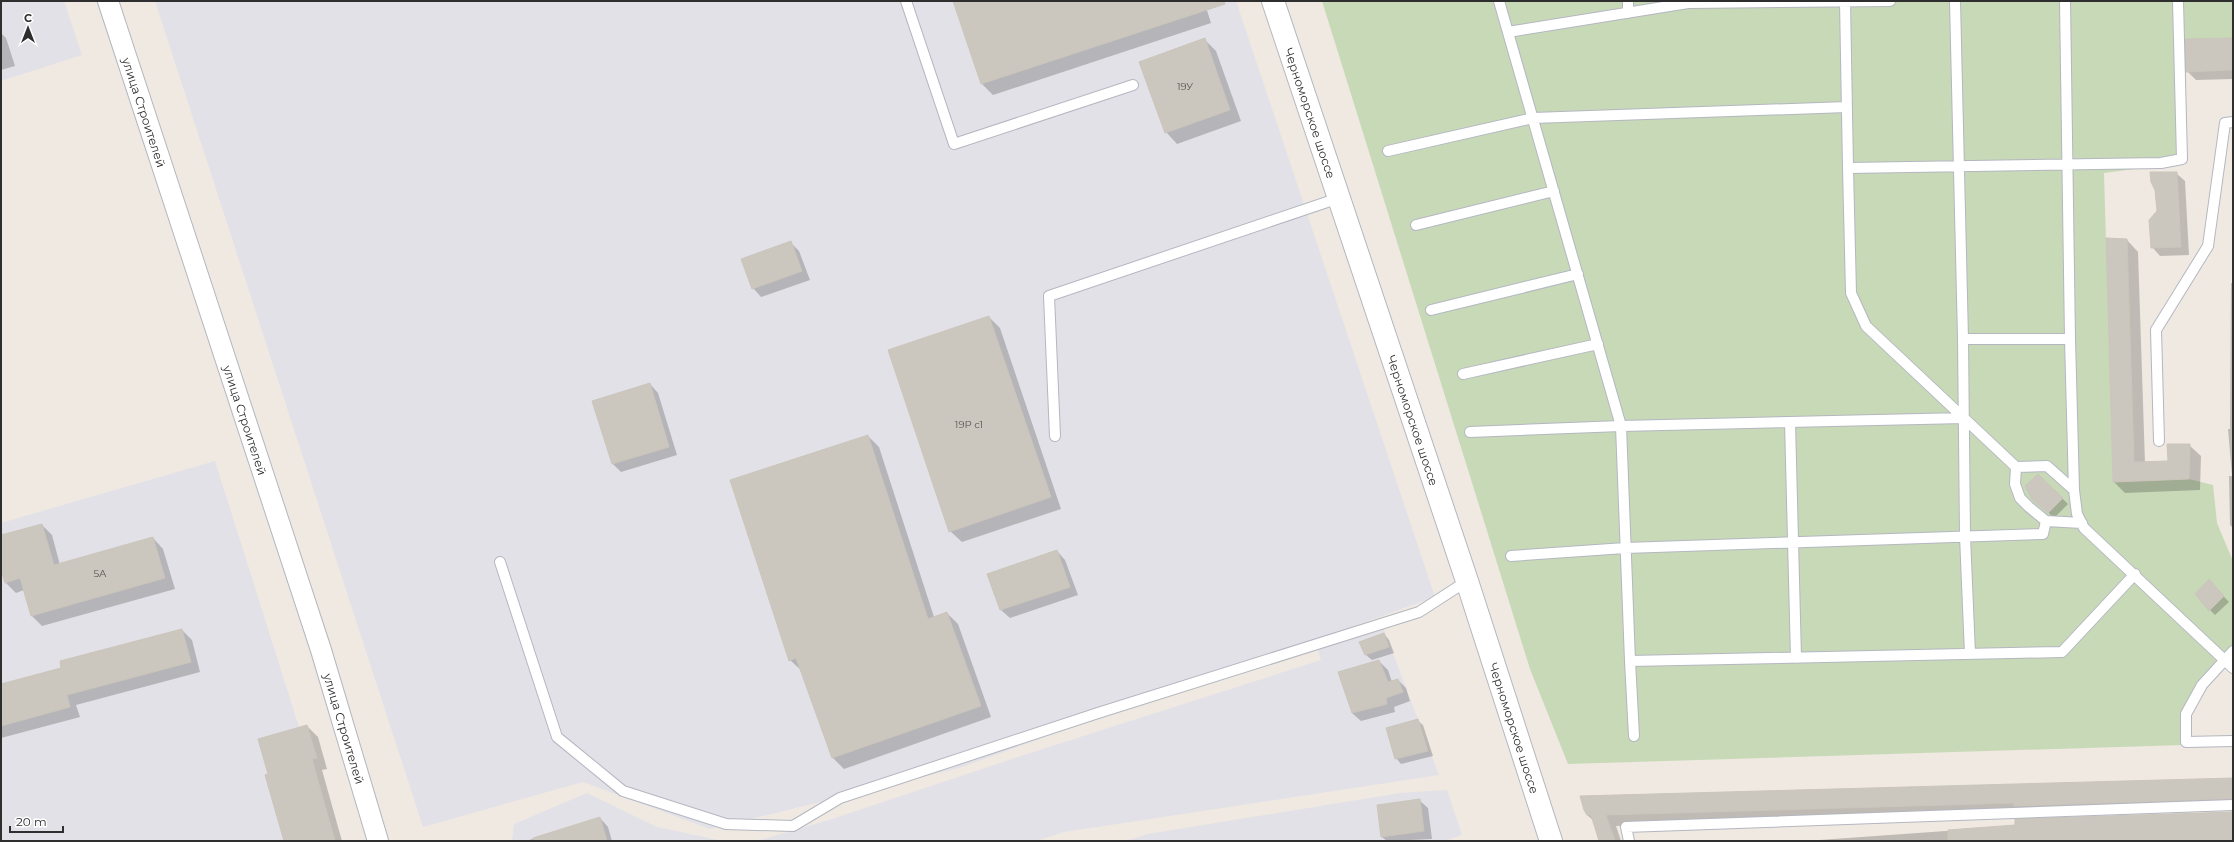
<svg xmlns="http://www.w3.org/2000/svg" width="2234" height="842" font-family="Montserrat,sans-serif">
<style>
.industrial{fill:#e3e1e8}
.cemetery{fill:#c8d9b8}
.shadow{fill:#0003}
.building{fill:#cbc7bf;stroke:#cbc5ba}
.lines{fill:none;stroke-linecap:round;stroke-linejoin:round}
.lane-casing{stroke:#b4b7c1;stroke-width:12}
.street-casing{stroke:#b4b7c1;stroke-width:22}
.secondary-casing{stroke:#b4b7c1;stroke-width:24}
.lane{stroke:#fff;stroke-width:10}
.street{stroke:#fff;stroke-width:20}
.secondary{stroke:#fff;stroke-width:22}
.labels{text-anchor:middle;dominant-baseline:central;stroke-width:4;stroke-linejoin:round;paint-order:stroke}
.number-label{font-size:10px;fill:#555452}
.street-label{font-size:12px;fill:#2e2e2e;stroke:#fff}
</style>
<rect width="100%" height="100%" fill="#efe9e1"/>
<path class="industrial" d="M1,1H64L82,55L1,81Z
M155,1H1236L1435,597L959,768L710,829L583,782L423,827Z
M215,461L335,841H1V523Z
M1383,627L1439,775L1064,832L1036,841H757L829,820L1024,755L1321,660L1318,650Z
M1447,790L1462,835L1444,841H1126L1148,834L1400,793Z
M587,793L657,827L723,841H512L514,824Z"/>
<path class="cemetery" d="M1322,1H2233V38L2185,39L2187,162L2104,173L2113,482L2189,479L2213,485L2217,523L2233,561V651L2186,714L2183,745L1568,764L1530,669Z"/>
<path class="shadow" d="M954,1H1204L1211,23L993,95L982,84Z
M1,33L6,38L15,66L1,70Z
M1204,39L1216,51L1241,121L1177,144L1166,132Z
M2233,39V79L2196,80L2187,71Z
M2176,173L2185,181L2189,255L2160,256L2152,247L2158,211Z
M2127,240L2138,252L2145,463L2169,462L2189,445L2201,456L2200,490L2125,493L2114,482Z
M791,243L799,251L810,280L761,297L753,288Z
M2231,283H2233V528L2230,525L2229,476H2232L2228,429H2230Z
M989,317L1000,328L1061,509L962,542L950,531Z
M650,384L658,393L677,455L621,472L612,463Z
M868,436L879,447L934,617L947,613L958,624L991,717L844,769L833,758L802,671L790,660Z
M2062,498L2068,504L2054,518L2039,504Z
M42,525L52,535L60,565L153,538L163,549L175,589L42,626L31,615L24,590L16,593L5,582L1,566V536Z
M1057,551L1065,560L1078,595L1010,618L1001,610L989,574Z
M2214,586L2229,602L2215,615L2210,610Z
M182,630L192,640L200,672L76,705L80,717L1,738V685L63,668Z
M1384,634L1389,640L1394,653L1372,660L1366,655L1360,643Z
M1379,661L1388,670L1392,682L1398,680L1406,688L1410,701L1394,707L1395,712L1361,721L1352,713Z
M1417,720L1423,725L1433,756L1401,764L1396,758Z
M307,726L318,737L327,769L322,770L342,841H285Z
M2233,779V810L1616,826L1621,841H1600L1594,821L1587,815Z
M1419,800L1428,808L1432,839L1387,841L1382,837Z
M2233,813V841H1805L2016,826Z
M600,818L608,827L612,841H526Z"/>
<path class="building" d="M953,1H1224L1225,4L981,84Z
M1205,38L1230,110L1165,133L1139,62Z
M2233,38V70L2186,72L2185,39Z
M2150,172H2177L2181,247L2151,248L2149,220L2157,211L2155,190L2151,182Z
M2106,238L2127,239L2134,462L2168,461L2167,444H2190L2189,479L2113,482Z
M791,241L802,271L752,289L741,259Z
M989,316L1051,497L949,532L888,350Z
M650,383L669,447L612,464L592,401Z
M868,435L928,619L947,612L981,706L832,758L796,658L789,661L730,480Z
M2038,474L2063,498L2048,513L2032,499L2025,486Z
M42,524L54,565L153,537L165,578L31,616L20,578L5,583L1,570V535Z
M1057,550L1070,587L1000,610L987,574Z
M2209,579L2224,596L2209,611L2195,594Z
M182,629L191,662L67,695L70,707L1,726V684L61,668L60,661Z
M1384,633L1389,647L1365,655L1359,642Z
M1379,660L1388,682L1398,679L1403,692L1386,698L1387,704L1352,713L1338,672Z
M1418,719L1428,751L1395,759L1386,728Z
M307,725L317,758L312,759L335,841H284L265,775L268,774L258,739Z
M2233,778V799L2014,806V803L1606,815L1615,841H1599L1591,815H1587L1584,810L1580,796Z
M1420,799L1424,831L1381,837L1377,805Z
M2233,812V841H1948V830L2015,825V819Z
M600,817L607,841H534L533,838Z"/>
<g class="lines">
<defs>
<path id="lane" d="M906,1L954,144L1133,85
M1499,1L1621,426L1630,661
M1628,1V13
M1845,1L1848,168
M1955,1L1963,339
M2065,1L2070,339
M2178,1L2182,159L2161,163L1848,168L1851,293L1866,326L2016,467L2047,466L2074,490L2077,514L2084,528L2233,668
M1508,32L1688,3L1890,1
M1388,151L1533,118L1847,107
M1416,225L1554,191
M1431,310L1578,274
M1463,374L1598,344
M1790,422L1796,658
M1470,432L1621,426L1964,418
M1055,436L1049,296L1339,198
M2159,441L2156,330L2208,246L2225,123L2233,122
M2016,467L2015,484L2020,498L2029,507L2046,521L2082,523
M1511,556L1625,548L2043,534L2046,521
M500,562L557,737L623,791L726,824L793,826L840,798L1098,713L1419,612L1467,581
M2233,651L2202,685L2186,714V742L2233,741
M1970,654L1965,536L1963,339H2070L2074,490
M1634,736L1630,661L2062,652L2135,574
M1629,841L1626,827L2233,805"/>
<g id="street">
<path id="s1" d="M108,1L321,650L378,841"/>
</g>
<g id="secondary">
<path id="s2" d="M1273,1L1467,581L1551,841"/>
</g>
</defs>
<use href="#lane" class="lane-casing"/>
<use href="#street" class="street-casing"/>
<use href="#secondary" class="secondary-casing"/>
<use href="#lane" class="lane"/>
<use href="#street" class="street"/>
<use href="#secondary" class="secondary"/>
</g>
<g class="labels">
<g class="number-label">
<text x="1185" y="86">19У</text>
<text x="969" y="424">19Р с1</text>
<text x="100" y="573">5А</text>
</g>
<g class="street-label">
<text stroke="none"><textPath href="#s1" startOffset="117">улица Строителей</textPath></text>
<text stroke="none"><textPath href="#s2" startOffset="118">Черноморское шоссе</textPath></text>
<text stroke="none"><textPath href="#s1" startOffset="441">улица Строителей</textPath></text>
<text stroke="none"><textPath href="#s2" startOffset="442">Черноморское шоссе</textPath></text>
<text stroke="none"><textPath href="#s2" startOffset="766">Черноморское шоссе</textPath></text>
<text stroke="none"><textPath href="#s1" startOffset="765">улица Строителей</textPath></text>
</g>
</g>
<rect width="2234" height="842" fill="none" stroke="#2e2e2e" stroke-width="4"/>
<g transform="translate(28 28)" stroke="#ffffff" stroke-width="3" paint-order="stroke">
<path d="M0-3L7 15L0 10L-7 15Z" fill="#2e2e2e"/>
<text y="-6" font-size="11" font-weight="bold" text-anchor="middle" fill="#2e2e2e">С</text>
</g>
<path d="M10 826v6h53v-6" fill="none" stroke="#2e2e2e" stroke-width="2"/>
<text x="16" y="826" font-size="12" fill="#2e2e2e" stroke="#ffffff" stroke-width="3" paint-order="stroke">20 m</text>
</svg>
